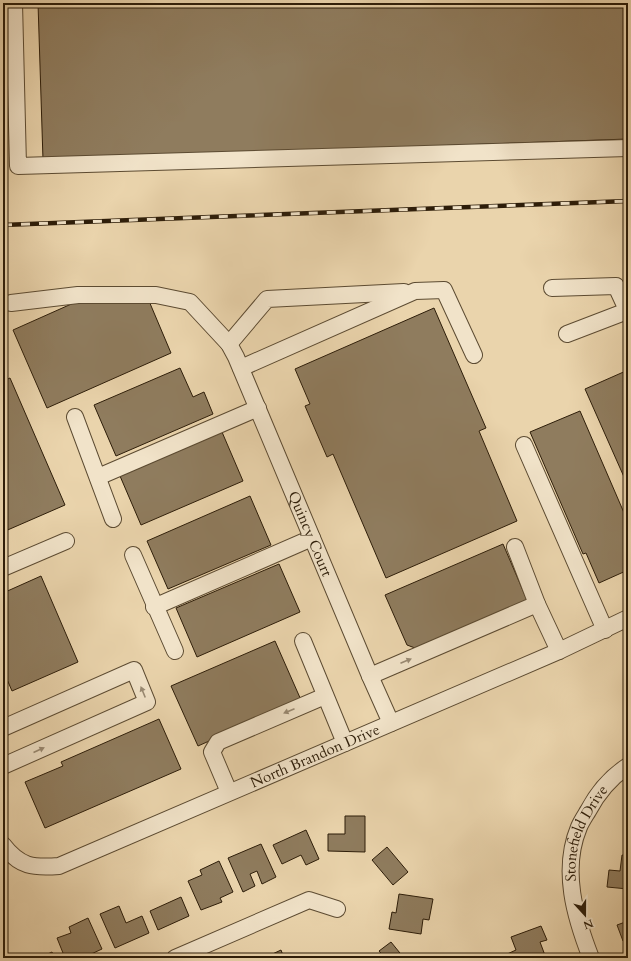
<svg xmlns="http://www.w3.org/2000/svg" width="631" height="961" font-family="Cardo,serif">
<style>
.building{fill:#8f7c5e;stroke:#2d1d09}
.lines{fill:none;stroke-linecap:round;stroke-linejoin:round}
.minor-casing{stroke:#5c4b32;stroke-width:18}
.minor{stroke:#f1e3c9;stroke-width:16}
.rail-casing{stroke:#2d1d09;stroke-width:4.5}
.rail{stroke:#f1e3c9;stroke-width:3;stroke-dasharray:9;stroke-linecap:butt}
.oneway{fill:#998a73}
.labels{text-anchor:middle;dominant-baseline:central;stroke-width:3.5;stroke-linejoin:round;paint-order:stroke}
.street-label{font-size:15px;fill:#2d1d09;stroke:#f1e3c9}
</style>
<rect width="100%" height="100%" fill="#ead4ac"/>
<filter id="stains"><feTurbulence type="fractalNoise" baseFrequency=".005" numOctaves="4"/><feColorMatrix values="0 0 0 0 .2 0 0 0 0 .09 0 0 0 0 .02 0 0 0 .5 -.17"/></filter>
<radialGradient id="worn" r=".72"><stop offset=".6" stop-color="#630" stop-opacity="0"/><stop offset="1" stop-color="#630" stop-opacity=".3"/></radialGradient>
<path class="building" d="M38,3H628V139L43,160Z
M87,297L149,301L171,353L47,408L13,330Z
M434,308L486,428L479,431L517,521L386,578L333,454L327,457L305,406L310,404L295,369Z
M180,368L193,397L204,392L213,414L116,456L94,405Z
M628,370V486L585,389Z
M10,378L65,505L3,532V381Z
M580,411L628,522V570L599,583L586,553L583,554L530,432Z
M222,432L243,481L141,525L120,476Z
M250,496L271,545L168,589L147,541Z
M503,544L527,600L415,648L407,645L385,595Z
M279,564L300,612L197,657L176,608Z
M41,576L78,662L12,691L3,670V593Z
M275,641L301,700L198,746L171,686Z
M159,719L181,769L45,828L25,782L63,766L61,762Z
M345,816H365V852L328,851V834H345Z
M306,830L319,859L306,865L301,855L282,864L273,845Z
M261,844L276,877L262,884L257,871L250,874L255,886L243,892L228,858Z
M387,847L408,872L393,885L372,860Z
M622,855L628,856V889L607,887L609,870L620,871Z
M219,861L233,892L220,898L222,902L201,910L188,881L202,875L200,870Z
M399,894L433,899L429,920L423,919L421,934L389,929L392,912L396,913Z
M181,897L189,916L158,930L150,911Z
M119,906L126,923L142,916L149,933L115,948L100,914Z
M88,918L102,949L89,955L90,958H65L57,938L71,933L69,927Z
M628,921V939L623,941L617,925Z
M541,926L547,940L540,942L546,958H506L505,955L516,950L511,937Z
M391,942L404,958H385L379,951Z
M281,950L284,958H264Z
M52,952L55,958H39Z"/>
<g class="lines">
<defs>
<g id="minor">
<path d="M14,3L18,166L628,148"/>
<path d="M552,288L616,286L628,312"/>
<path id="s1" d="M11,303L78,295H156L190,302L229,344L236,357L370,676L391,723"/>
<path d="M567,334L627,311"/>
<path d="M229,344L267,299L404,292"/>
<path d="M241,368L415,291L444,290L474,355"/>
<path d="M75,417L113,519"/>
<path d="M524,445L605,630"/>
<path d="M98,477L258,408"/>
<path d="M515,547L537,604L559,651"/>
<path d="M133,555L175,651"/>
<path d="M3,568L66,541"/>
<path d="M154,607L312,538"/>
<path d="M303,641L345,743"/>
<path d="M370,676L537,604"/>
<path d="M3,728L134,670L147,702L3,766"/>
<path d="M229,792L212,752L218,742L325,696"/>
<path id="s2" d="M3,845C20,867 33,868 59,866L559,651L628,618"/>
<path d="M175,958L309,900L337,909"/>
<path id="s3" d="M591,958C575,917 561,870 579,827C581,822 585,816 588,811C597,794 611,777 628,766"/>
</g>
</defs>
<use href="#minor" class="minor-casing"/>
<use href="#minor" class="minor"/>
<defs>
<path id="rail" d="M3,225L628,201"/>
</defs>
<use href="#rail" class="rail-casing"/>
<use href="#rail" class="rail"/>
</g>
<defs><path id="oneway-solid" d="M-6-.8H1V-3.2L6.5 0L1 3.2V.8H-6Z"/></defs>
<g class="oneway">
<use href="#oneway-solid" transform="translate(406 661) rotate(-23)"/>
<use href="#oneway-solid" transform="translate(143 692) rotate(-112)"/>
<use href="#oneway-solid" transform="translate(289 711) rotate(157)"/>
<use href="#oneway-solid" transform="translate(39 750) rotate(-24)"/>
</g>
<g class="labels">
<g class="street-label">
<text stroke="none"><textPath href="#s1" startOffset="444">Quincy Court</textPath></text>
<text stroke="none"><textPath href="#s2" startOffset="342">North Brandon Drive</textPath></text>
<text stroke="none"><textPath href="#s3" startOffset="131">Stonefield Drive</textPath></text>
</g>
</g>
<rect width="631" height="961" fill="none" stroke="#ead4ac" stroke-width="16"/>
<rect x="4" y="4" width="623" height="953" fill="none" stroke="#2d1d09" stroke-width="2"/>
<rect x="8" y="8" width="615" height="945" fill="none" stroke="#2d1d09"/>
<g transform="translate(585 915) rotate(159)" stroke="#f1e3c9" stroke-width="3" paint-order="stroke">
<path d="M0-3L7 15L0 10L-7 15Z" fill="#2d1d09"/>
<text y="-6" font-size="11" font-weight="bold" text-anchor="middle" fill="#2d1d09">N</text>
</g>
<rect width="100%" height="100%" filter="url(#stains)"/>
<rect width="100%" height="100%" fill="url(#worn)"/>
</svg>
